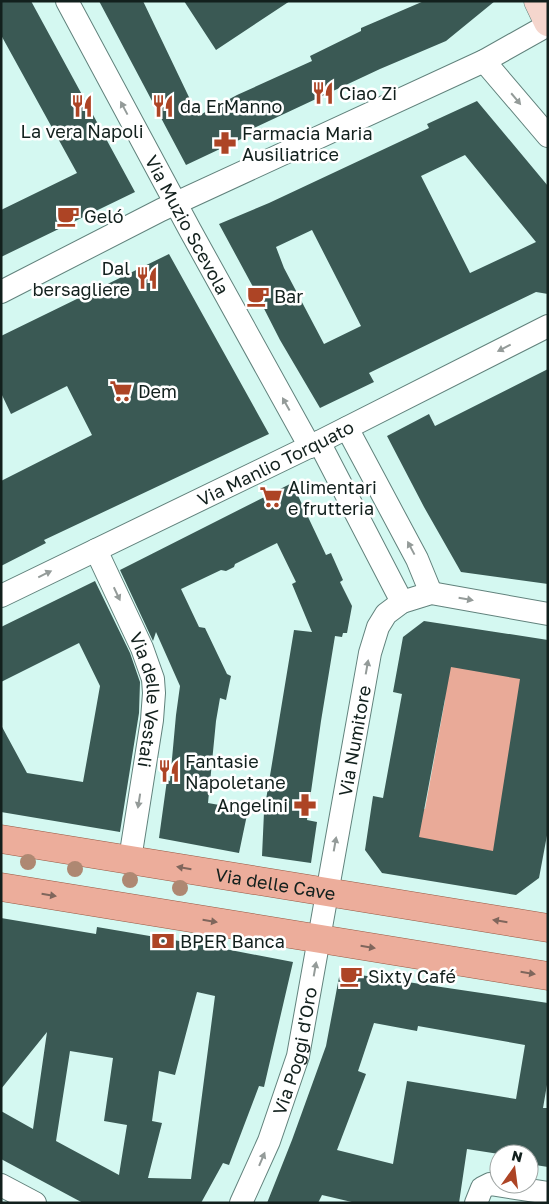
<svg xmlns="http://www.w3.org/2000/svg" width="549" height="1204" font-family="'Golos Text',sans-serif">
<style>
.green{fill:#e9aa98}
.building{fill:#3a5954;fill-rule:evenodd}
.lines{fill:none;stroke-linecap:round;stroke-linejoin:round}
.street-casing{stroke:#61827c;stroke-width:24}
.secondary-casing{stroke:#61827c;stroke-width:29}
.primary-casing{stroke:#975944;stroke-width:29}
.street{stroke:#fff;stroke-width:22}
.secondary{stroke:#f5d6cd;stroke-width:28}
.primary{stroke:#ecad9b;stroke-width:28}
.tree{fill:#ae8872}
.oneway{fill:#949b99}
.oneway2{fill:#7f665c}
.labels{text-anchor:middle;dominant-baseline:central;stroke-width:5;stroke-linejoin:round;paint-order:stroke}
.poi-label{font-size:18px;fill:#12201d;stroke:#fff;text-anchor:start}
.street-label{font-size:18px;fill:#12201d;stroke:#fff}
</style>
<rect width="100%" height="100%" fill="#d4f8f1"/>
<path class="green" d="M446,661L529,674L497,857L412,842L410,806L425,809L445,700Z"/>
<path class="building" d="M1,1H31L135,192L1,257V210L77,173L1,35Z
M99,1H143L198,116L237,95L312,61L310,56L361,31V28L424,1H495L446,41L380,69L254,128L256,132L186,165Z
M184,1H290L216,50Z
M477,101L548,186V294L536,292L369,373L374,382L320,408L280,340L252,285L219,224L269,203L429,128L427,124ZM465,155L536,242L470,273L421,176ZM312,230L361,326L324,344L284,268L276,247Z
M169,254L269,434L44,540L46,543L1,566V481L92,435L67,386L11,414L1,393V336Z
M548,369V584L461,572L424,507L387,436L429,414L435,426Z
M292,483L326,555L331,553L343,580L340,582L352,606L347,633H343L342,637L335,636L321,721L307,820L317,822L311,863L262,856L264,812L294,630L312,632L292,584L296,582L277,543L235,564L234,567L226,571L221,570L181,589L199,627L205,628L227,674L231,676L226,700L220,698L216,721L208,803L248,810L239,853L159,838L167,780L170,781L176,715L180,686L156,632L153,641L120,570Z
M95,581L130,653L140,682L139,713L120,832L1,812V725L27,773L83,782L100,686L79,643L1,682V627Z
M424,621L548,640V830L539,878L516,895L382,873L365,850L373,796L383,798L402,694L393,692L403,637ZM451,667L520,679L493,851L419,837Z
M1,918L96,934L97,927L220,948L293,962L264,1087L259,1086L229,1165L223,1163L201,1203H83L1,1159V1111L33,1129L47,1032L1,1089ZM197,992L215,996L191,1179L148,1178L162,1123L152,1121L159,1071L175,1075ZM70,1051L113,1058L104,1121L127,1125L119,1175L56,1141Z
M340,972L548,1003V1079L543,1108H548V1167L529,1164V1154H499L467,1149L459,1203H356L322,1195L318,1203H267L292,1140L326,1046ZM374,1023L417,1031L418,1026L525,1045L516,1099L407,1081L393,1164L337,1150L366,1074L358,1071Z"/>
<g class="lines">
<defs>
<g id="street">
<path id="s1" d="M67,1L190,230L310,447"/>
<path d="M484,61L548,136"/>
<path d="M1,292L161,210L484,61L548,25"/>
<path d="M347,428L417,559L431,593"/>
<path d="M319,442L402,602"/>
<path id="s2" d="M96,550L142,648L153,679L154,693L152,720L130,859"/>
<path id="s3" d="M1,596L319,442L548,326"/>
<path d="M1,1185L35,1203"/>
<path id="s4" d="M241,1203L269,1141L298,1056L370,653L378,627L386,614L402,602L431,593L548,614"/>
<path d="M476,1203L482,1188L490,1184L548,1193"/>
</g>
<path id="secondary" d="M538,1L548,22"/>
<g id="primary">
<path id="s5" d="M1,839L548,928"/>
<path d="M1,887L548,976"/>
</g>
</defs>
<use href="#street" class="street-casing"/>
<use href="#secondary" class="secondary-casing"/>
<use href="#primary" class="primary-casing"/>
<use href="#street" class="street"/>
<use href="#secondary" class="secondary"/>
<use href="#primary" class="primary"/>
</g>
<g class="tree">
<circle cx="28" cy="862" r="8"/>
<circle cx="75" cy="869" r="8"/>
<circle cx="130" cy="880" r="8"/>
<circle cx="180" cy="888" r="8"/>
</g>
<defs><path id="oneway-solid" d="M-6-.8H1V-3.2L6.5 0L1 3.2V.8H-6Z" transform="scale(1.25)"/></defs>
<g class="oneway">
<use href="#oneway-solid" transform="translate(516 99) rotate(50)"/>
<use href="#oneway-solid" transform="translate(124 108) rotate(-118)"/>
<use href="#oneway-solid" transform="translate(504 348) rotate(153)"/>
<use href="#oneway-solid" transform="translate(286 404) rotate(-119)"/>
<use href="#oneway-solid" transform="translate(411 548) rotate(-118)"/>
<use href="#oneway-solid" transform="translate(45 574) rotate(-26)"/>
<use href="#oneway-solid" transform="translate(117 594) rotate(65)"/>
<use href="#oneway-solid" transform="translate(466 599) rotate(10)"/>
<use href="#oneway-solid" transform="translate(367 667) rotate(-80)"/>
<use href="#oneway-solid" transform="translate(139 801) rotate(99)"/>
<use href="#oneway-solid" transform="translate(335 844) rotate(-80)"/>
<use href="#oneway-solid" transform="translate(315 969) rotate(-80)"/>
<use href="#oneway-solid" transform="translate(262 1159) rotate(-67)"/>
</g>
<g class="oneway2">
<use href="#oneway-solid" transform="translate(184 868) rotate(-170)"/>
<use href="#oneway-solid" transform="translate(49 895) rotate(9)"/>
<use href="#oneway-solid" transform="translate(210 921) rotate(9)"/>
<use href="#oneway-solid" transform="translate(500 921) rotate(-171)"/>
<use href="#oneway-solid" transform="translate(368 947) rotate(9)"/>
<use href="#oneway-solid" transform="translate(528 973) rotate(9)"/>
</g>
<defs>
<symbol id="restaurant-bare" viewBox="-9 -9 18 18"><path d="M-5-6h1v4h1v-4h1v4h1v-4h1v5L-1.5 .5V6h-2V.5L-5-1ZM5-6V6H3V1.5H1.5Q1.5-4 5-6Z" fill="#ad4425" stroke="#fff" stroke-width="2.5" paint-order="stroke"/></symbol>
<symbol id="pharmacy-bare" viewBox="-9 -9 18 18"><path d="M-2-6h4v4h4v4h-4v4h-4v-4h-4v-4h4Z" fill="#ad4425" stroke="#fff" stroke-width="2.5" paint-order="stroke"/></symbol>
<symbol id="cafe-bare" viewBox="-9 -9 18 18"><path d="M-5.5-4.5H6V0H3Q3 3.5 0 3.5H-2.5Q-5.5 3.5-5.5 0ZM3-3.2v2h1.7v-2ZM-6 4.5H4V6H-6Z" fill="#ad4425" stroke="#fff" stroke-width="2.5" paint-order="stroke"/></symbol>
<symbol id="supermarket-bare" viewBox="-9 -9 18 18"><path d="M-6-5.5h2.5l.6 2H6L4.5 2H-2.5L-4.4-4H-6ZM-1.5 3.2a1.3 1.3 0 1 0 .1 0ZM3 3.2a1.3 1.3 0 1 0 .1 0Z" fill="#ad4425" stroke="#fff" stroke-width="2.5" paint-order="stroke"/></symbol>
<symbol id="bank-bare" viewBox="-9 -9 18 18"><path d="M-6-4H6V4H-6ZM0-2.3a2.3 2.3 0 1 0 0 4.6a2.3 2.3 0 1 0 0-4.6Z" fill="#ad4425" stroke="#fff" stroke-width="2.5" paint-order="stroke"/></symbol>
</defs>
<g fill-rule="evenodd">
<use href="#restaurant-bare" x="307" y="77" width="32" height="32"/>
<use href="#restaurant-bare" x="66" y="90" width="32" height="32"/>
<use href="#restaurant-bare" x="147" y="90" width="32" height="32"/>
<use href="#pharmacy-bare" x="209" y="127" width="32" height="32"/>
<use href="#cafe-bare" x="52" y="200" width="32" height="32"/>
<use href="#restaurant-bare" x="131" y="262" width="32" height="32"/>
<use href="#cafe-bare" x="242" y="280" width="32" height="32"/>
<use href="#supermarket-bare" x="105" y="375" width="32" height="32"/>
<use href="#supermarket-bare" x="255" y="481" width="32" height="32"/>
<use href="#restaurant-bare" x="153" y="755" width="32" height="32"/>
<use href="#pharmacy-bare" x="289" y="789" width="32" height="32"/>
<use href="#bank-bare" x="147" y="925" width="32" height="32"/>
<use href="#cafe-bare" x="335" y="960" width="32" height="32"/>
</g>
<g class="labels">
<g class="poi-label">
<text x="339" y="93">Ciao Zi</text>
<text x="180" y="106">da ErManno</text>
<text x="82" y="131" text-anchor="middle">La vera Napoli</text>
<text x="242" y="133">Farmacia Maria<tspan x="242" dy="21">Ausiliatrice</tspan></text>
<text x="84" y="216">Geló</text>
<text x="130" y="268" text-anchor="end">Dal<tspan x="130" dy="21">bersagliere</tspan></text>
<text x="274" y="296">Bar</text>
<text x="138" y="391">Dem</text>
<text x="288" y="487">Alimentari<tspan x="288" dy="21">e frutteria</tspan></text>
<text x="185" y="761">Fantasie<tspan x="185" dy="21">Napoletane</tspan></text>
<text x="288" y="805" text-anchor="end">Angelini</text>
<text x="180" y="941">BPER Banca</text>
<text x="368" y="976">Sixty Café</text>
</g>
<g class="street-label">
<text stroke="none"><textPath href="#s1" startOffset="254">Via Muzio Scevola</textPath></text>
<text stroke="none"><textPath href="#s3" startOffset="305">Via Manlio Torquato</textPath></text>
<text stroke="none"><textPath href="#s2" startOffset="161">Via delle Vestali</textPath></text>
<text stroke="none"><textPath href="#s4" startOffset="478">Via Numitore</textPath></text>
<text stroke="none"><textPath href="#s5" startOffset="278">Via delle Cave</textPath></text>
<text stroke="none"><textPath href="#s4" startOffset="162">Via Poggi d'Oro</textPath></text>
</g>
</g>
<rect width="549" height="1204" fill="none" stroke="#12201d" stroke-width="5"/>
<g transform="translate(514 1169) rotate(14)"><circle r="24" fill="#ffffff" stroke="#a0a6a5"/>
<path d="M0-4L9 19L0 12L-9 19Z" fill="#ad4425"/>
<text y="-8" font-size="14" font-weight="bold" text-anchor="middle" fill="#12201d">N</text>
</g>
</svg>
